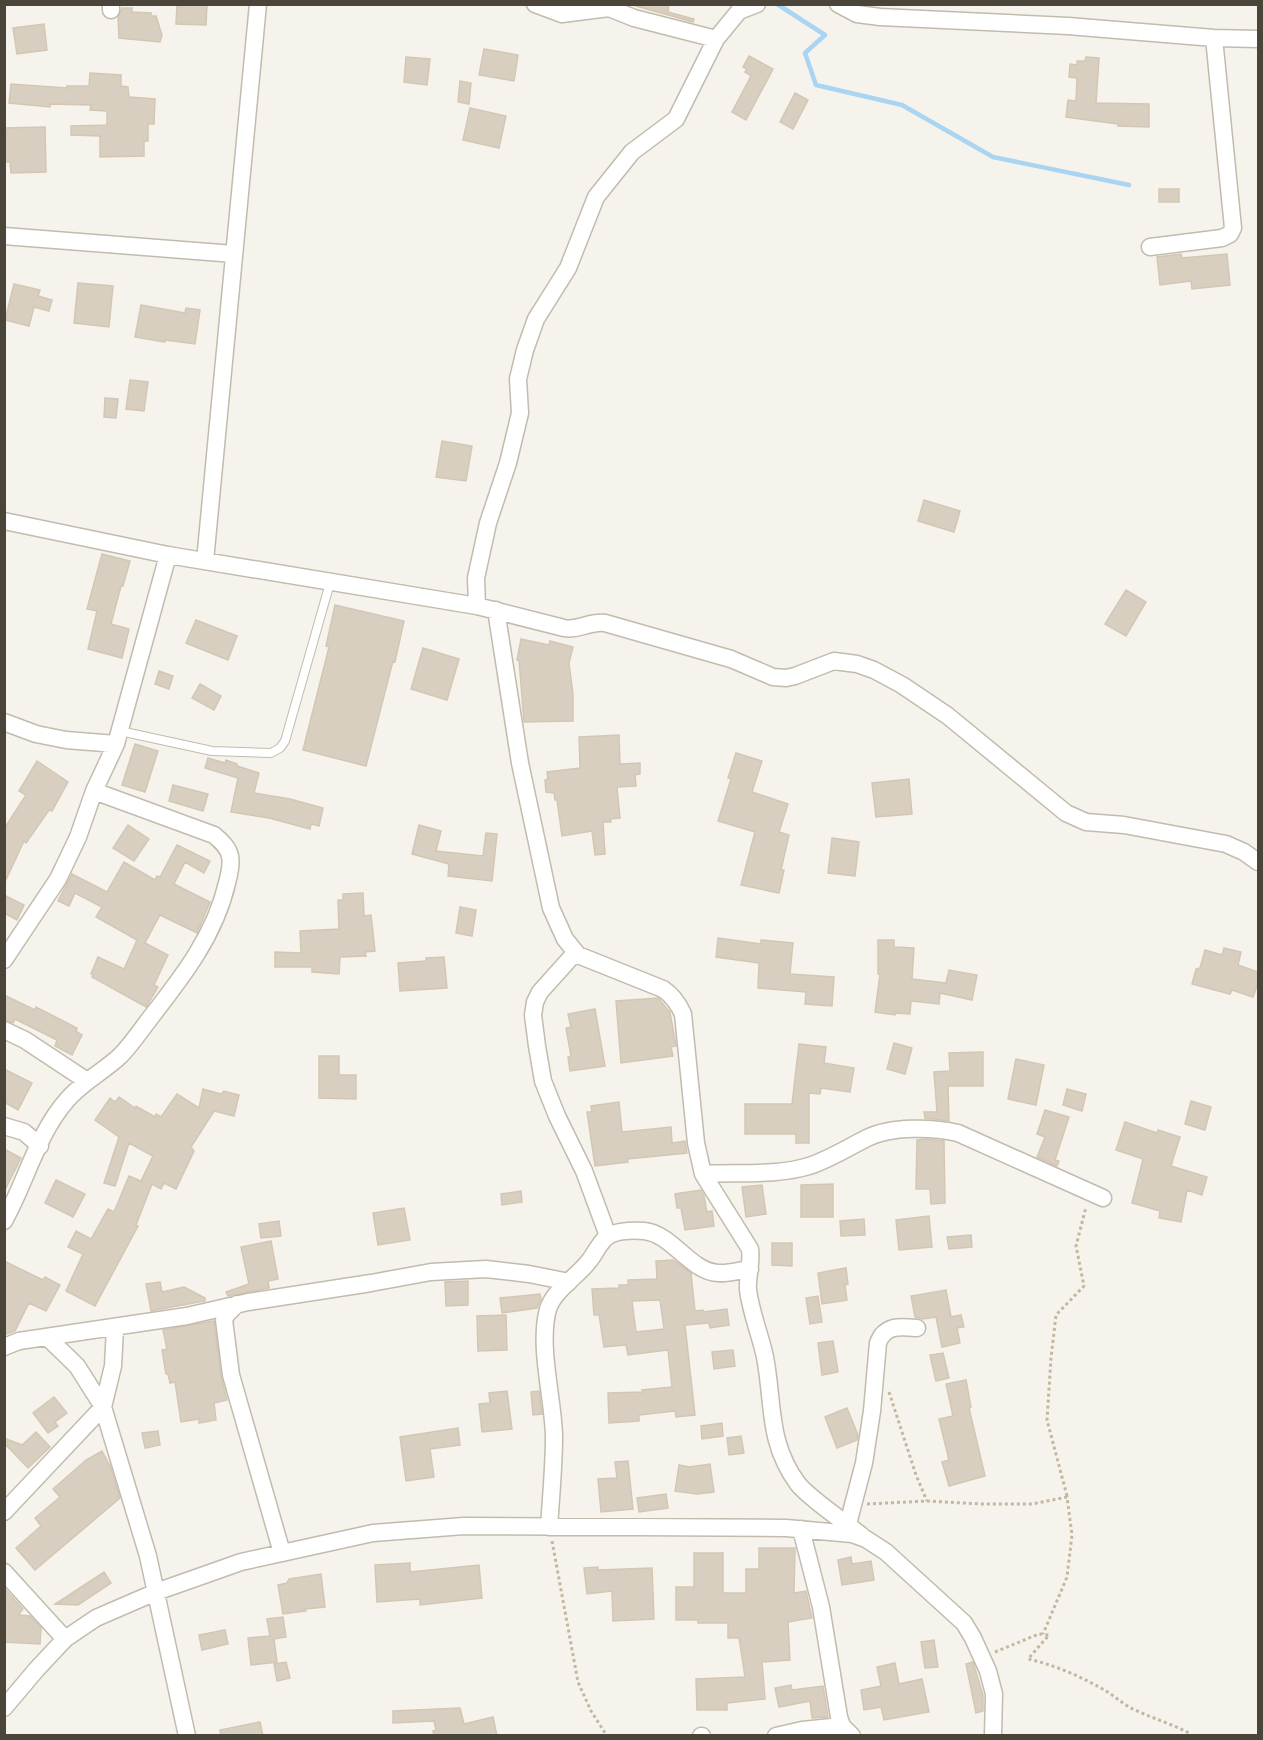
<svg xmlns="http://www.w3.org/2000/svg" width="1263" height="1740" font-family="Figtree,sans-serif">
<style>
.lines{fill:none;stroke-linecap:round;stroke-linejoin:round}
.stream{stroke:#a9d4f2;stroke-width:4.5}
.building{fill:#d8cfc1;stroke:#d3c7b4;stroke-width:1.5;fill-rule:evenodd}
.service-casing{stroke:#c2bbae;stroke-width:10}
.minor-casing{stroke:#c2bbae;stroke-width:19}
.path{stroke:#c4b79f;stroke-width:3;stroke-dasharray:3 3;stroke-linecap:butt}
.service{stroke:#fff;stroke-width:8}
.minor{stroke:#fff;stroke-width:16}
</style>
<rect width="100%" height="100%" fill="#f6f3ec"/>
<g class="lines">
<path class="stream" d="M777,4L825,35L805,53L816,85L902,105L993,157L1129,185"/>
</g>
<path class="building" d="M177,4H207L206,25L176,24Z
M629,4H669L668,12L694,19L693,22Z
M122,8H132V12L151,13V16H156L162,35L160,42L119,38L118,17Z
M44,24L47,50L17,54L13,28Z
M484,49L518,55L514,81L479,75Z
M749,56L773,69L746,120L732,112L751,76L745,72L747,69L743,67Z
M406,57L430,59L427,85L404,82Z
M1086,57L1099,58L1096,103L1149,104V127L1118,126V124L1066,117L1068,100L1076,101L1077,78L1069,77L1070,64L1077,65V61H1085Z
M90,73L121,75V86L128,87L129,97L155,99L154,124H148V141H144V156L100,157V136L71,135V126L107,125V111L90,110L91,105L50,104V107L9,103L11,84L67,88V86H89Z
M460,81L471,83L469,104L458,102Z
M795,93L808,100L793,129L780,122Z
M470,108L506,116L499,148L463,140Z
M45,127L46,172L11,173L10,162H4V128Z
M1159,189H1179V202H1159Z
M1181,254L1182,258L1227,254L1230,285L1192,289L1191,281L1160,285L1157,257Z
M78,283L113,286L109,327L74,323Z
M14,284L40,290L38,296L52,300L49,311L34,307L29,326L5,320Z
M141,305L185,313L186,308L200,310L195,344L165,340V342L135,337Z
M130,380L148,382L144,411L126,409Z
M105,398L118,399L116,418L104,417Z
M442,441L472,446L466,481L436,477Z
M924,500L960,511L954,532L918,521Z
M102,554L130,561L123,586H121L111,624L129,629L122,658L88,649L97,611L87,609Z
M1126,590L1146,602L1126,636L1105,624Z
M335,605L404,621L395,662L393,661L366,766L303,750L329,647L326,646Z
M196,620L237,636L228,660L186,643Z
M521,639L549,645L550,641L573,647L569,663L573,694V721L524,722L519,660H517Z
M423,648L459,659L447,700L411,689Z
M159,671L173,676L169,689L155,684Z
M200,684L221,696L214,710L192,698Z
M619,735L620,764L640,763V774L635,775L636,786L617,787L620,818L610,819L611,822H603L605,854L595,855L592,831L562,836L557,800H555L554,793L546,792L545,780L548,779L547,772L580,768L579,737Z
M135,744L158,751L145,792L122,785Z
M736,753L762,761L752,792L788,804L779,832L789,835L781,870H784L779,893L741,885L755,832L718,821L731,779L728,778Z
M208,758L225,763L226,760L237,764V766L259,773L254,793L290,799L323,808L319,826L311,824L310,829L269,818L231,812L238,778L205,768Z
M37,761L68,782L52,811L49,810L26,843L24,841L4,884V829L26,795L19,791Z
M909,779L912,814L876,817L872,783Z
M173,785L208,794L203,811L169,801Z
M128,825L149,839L134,861L113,848Z
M419,825L441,831L436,851L483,856L486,833L497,834L492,881L448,876L449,864L412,854Z
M832,838L859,842L855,876L828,873Z
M177,845L210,861L204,873L185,862L174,884L210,902L197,933L160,915L145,943L168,955L154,985L158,987L146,1007L92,977L93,975L91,974L98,957L124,969L137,940L96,917L102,907L75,893L69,906L58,901L72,874L107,892L124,862L155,880L157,876L160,877Z
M363,893L364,916L371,915L375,951L365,952L366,956L340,957L339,974L312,972V967H275V952L301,953L300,931L339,929L338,900H343V894Z
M4,895L24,905L17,920L4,913Z
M460,907L476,910L472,936L456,933Z
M718,938L761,944V940L793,943L790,974L834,977L832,1006L805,1004L806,992L758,988L759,963L716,957Z
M878,940H894V947L914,948L912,979L946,983L949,970L977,975L972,1000L940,993L939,1004L911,1001L910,1014L895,1013V1015L875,1012L880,974H878Z
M1224,948L1241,952L1238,965L1258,972V983L1253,997L1232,990L1230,994L1192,984L1196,969L1200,968L1205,950L1222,955Z
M444,957L447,988L400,991L398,963L426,961V958Z
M4,995L35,1010L36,1007L77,1028L76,1031L82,1035L72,1055L55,1046L57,1040L15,1019L13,1023L4,1020Z
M658,998L670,1012L676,1046L671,1047L673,1056L621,1063L616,1001Z
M595,1009L605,1066L570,1071L568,1057L571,1056L566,1028L571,1027L568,1014Z
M894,1043L912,1048L905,1074L887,1069Z
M799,1044L826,1047L824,1063L854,1068L850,1092L821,1088L820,1094L809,1093V1143H796V1134H745V1104H792Z
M983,1052V1086H948L949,1121L925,1118L924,1112H937L934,1072L950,1071L949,1053Z
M319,1056H339V1075H356V1099L319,1098Z
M1016,1059L1044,1065L1036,1105L1008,1099Z
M4,1069L32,1083L18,1110L4,1102Z
M203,1089L221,1094L224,1091L239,1095L234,1116L214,1111L191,1147L194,1151L176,1189L164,1183L161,1189L152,1184L136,1225L138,1226L95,1306L66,1291L83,1254L68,1247L76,1231L91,1239L108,1209L114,1212L129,1176L141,1181L153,1156L129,1143L115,1186L104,1183L119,1137L95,1120L110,1098L115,1102L119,1097L135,1108L136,1106L155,1117L156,1114L161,1117L177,1094L199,1108Z
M1067,1089L1086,1094L1082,1111L1063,1105Z
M1191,1101L1211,1107L1205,1130L1185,1124Z
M619,1102L622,1132L671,1127L672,1143L685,1141L687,1153L627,1159L628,1162L595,1166L587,1112H592L591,1106Z
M1045,1110L1069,1117L1055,1160L1059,1161L1057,1166L1037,1157L1045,1137L1037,1134Z
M1125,1122L1157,1133L1158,1130L1180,1137L1171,1166L1207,1177L1202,1195L1187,1190L1181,1222L1159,1218L1160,1211L1132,1203L1143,1159L1116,1150Z
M926,1139L944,1141L945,1203L931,1204L930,1189H916L917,1140Z
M4,1149L21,1158L4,1192Z
M56,1180L85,1194L73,1217L45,1203Z
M833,1184V1217H801V1185Z
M762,1185L766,1214L746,1217L742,1187Z
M701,1190L704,1196L707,1212L712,1211L714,1226L685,1230L681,1208H677L675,1194Z
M521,1191L522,1202L502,1205L501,1194Z
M404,1208L410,1240L378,1245L373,1213Z
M929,1216L932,1247L899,1250L896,1220Z
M864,1219L865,1235L841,1236L840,1221Z
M279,1221L281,1236L261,1238L259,1224Z
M971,1235L972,1247L949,1249L947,1237Z
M271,1241L278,1279L268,1281L269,1288L228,1296L226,1292L249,1284L241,1247Z
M772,1243H792V1266L772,1265Z
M673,1260L691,1273L695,1311L703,1310V1312L727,1309L729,1325L710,1328L709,1323L685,1325L695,1415L676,1417L675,1411L639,1415V1421L609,1423L608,1393L643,1392L642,1390L672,1387L668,1350L628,1355L626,1345L604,1347L599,1315H594L592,1289L619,1288V1285H628V1280L657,1279L656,1261ZM660,1300L664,1329L636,1332L632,1301Z
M4,1261L43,1280L45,1277L60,1285L46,1311L29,1303L15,1331L4,1335Z
M846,1268L848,1284L845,1285L847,1300L822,1304L818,1273Z
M468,1281V1305L446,1306L445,1282Z
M160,1282L162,1292L184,1287L205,1298V1301L151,1311L146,1284Z
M946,1290L951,1317L961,1315L964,1327L957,1328L960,1343L942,1347L936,1317L923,1319L915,1317L911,1296Z
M540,1294L541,1299L537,1308L502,1313L500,1298Z
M818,1296L822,1322L810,1324L806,1298Z
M506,1315L507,1350L478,1351L477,1316Z
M214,1321L221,1376L227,1400L214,1403L216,1420L199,1423V1419L181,1422L175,1382L170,1383L168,1374H166L162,1350L167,1349L163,1330Z
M833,1341L838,1372L822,1375L818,1343Z
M733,1350L735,1366L714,1369L712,1352Z
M943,1353L949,1378L936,1381L930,1355Z
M966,1380L971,1407L969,1408L985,1476L949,1486L942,1462L949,1460L939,1419L953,1416L946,1384Z
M507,1391L512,1429L482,1432L479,1404L490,1403L489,1393Z
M539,1391L542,1414L533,1415L531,1392Z
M54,1397L67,1413L55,1422L58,1426L48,1433L33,1413Z
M847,1408L858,1435L857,1440L837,1448L825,1417Z
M722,1423L723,1436L702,1439L701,1426Z
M458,1428L460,1445L430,1449L434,1477L406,1481L400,1437Z
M158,1431L160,1445L145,1448L142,1433Z
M36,1432L50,1447L28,1468L4,1443V1438L22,1445Z
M741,1436L744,1453L729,1455L727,1438Z
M102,1451L110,1466L120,1498L35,1570L16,1548L41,1526L35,1518L60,1497L53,1489L86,1460Z
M628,1461L633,1509L601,1512L598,1479L617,1478L615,1462Z
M710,1464L714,1492L697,1494L675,1491L679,1465L689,1467Z
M666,1494L668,1508L639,1512L637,1498Z
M759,1548H795L794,1593L806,1591L812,1618L788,1622L790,1660L762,1662L765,1699L727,1703V1710H697L696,1679L745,1677L739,1638H728V1623H698V1620H676V1587H694V1553H723V1593H746V1569H759Z
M851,1557L852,1564L871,1561L874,1580L842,1585L838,1560Z
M410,1563V1572L479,1565L482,1598L420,1605V1599L377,1602L375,1565Z
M598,1567V1570L652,1568L654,1619L613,1621L612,1591L587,1594L584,1568Z
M104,1572L111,1583L78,1605L55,1604Z
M321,1574L325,1607L305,1609L306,1611L283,1614L278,1585L287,1583L289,1579Z
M4,1588L23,1609L18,1615L30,1616L41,1628L40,1644L4,1642Z
M283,1617L286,1637L274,1639L277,1662L251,1665L248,1638L270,1636L267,1619Z
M225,1630L228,1644L202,1650L199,1635Z
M934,1640L938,1667L925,1668L921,1642Z
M286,1662L290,1678L277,1681L274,1664Z
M973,1662L983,1695V1711L976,1713L966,1664Z
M895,1663L899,1684L922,1679L929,1712L884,1720L881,1707L864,1710L861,1690L881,1686L877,1667Z
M791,1685L792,1690L823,1686L828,1717L812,1718L810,1701L779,1707L775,1688Z
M460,1708L464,1724L493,1717L497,1736H434L433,1731L436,1730L434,1721L393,1723V1711Z
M260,1722L263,1736H221L220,1730Z"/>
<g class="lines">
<defs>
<path id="service" d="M120,731L212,751L271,753L280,748L285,741L330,583"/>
<path id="minor" d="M535,4L562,14L609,8L634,18L716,39
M838,4L857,14L880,17L1068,26L1214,38L1258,39
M111,10V4
M4,236L234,254
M1150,247L1222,238L1230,234L1233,228L1214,38
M4,521L168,555L477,606L564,628C579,631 589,621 605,623L731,659L773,677L786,678L795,676L834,661L857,664L874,670L902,685L948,716L1066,813L1086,822L1124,825L1226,844L1244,852L1258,862
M205,561L258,4
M477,606L476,578L488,523L508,463L520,413L518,379L525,350L536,319L568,268L596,197L632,152L676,119L716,39L739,11L757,4
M496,610L520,763L551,908L565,939L578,955L663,989C672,995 678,1003 683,1014L696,1143L703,1174L750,1249C752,1263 747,1277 748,1290C751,1313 760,1334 765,1357C774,1404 767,1442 798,1484C810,1499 845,1522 862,1536
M4,722L36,734L66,740L116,744
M575,953L540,992L535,1002L533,1015L537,1046L543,1081L557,1116L584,1171L608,1236
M4,960L58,879L78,837L94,791L116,744L168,555
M4,1030L25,1040L87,1081
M4,1126L24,1132L40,1146
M703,1174C737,1172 776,1176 809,1166C830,1159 847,1148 867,1138C891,1126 933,1127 958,1133L1103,1198
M4,1221C26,1182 37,1134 67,1100C82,1082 103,1072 120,1056C131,1045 141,1030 151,1017C183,976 215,935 227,883C229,875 232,865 230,856C228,847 221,841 214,835L94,791
M237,1304L227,1314L224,1320L231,1375L282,1553
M47,1337L77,1366L103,1407L148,1556L187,1736
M4,1347L19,1341L187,1316L248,1302L371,1283L431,1272L486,1269L529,1274L569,1282
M4,1512L103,1407L113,1366L115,1328
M848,1524L864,1463L872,1411L878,1343C885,1324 901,1327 917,1328
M549,1527C551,1497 554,1466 554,1436C553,1397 538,1346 548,1309C554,1290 577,1277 589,1261C594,1255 597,1248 602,1242C610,1230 630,1230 644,1231C673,1234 689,1271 718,1273C729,1274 740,1270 750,1269
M801,1529L821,1607L839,1717L842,1726L852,1736
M4,1572L65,1639
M4,1708L36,1670L65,1639L96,1618L156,1592L241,1562L282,1553L373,1533L464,1526L786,1528L852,1534L866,1539L886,1552L964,1623L973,1638L988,1671L994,1694L993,1736
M701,1736H702
M776,1736L802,1730L842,1726"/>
</defs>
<use href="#service" class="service-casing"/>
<use href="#minor" class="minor-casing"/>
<path class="path" d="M889,1392L916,1475L927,1501
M1067,1496L1047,1420L1051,1358L1056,1315L1084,1286L1076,1246L1086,1207
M867,1504L927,1501L982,1504H1032L1067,1497L1072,1535L1067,1577L1043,1634
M552,1541L578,1682L591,1711L607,1736
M995,1652L1039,1634L1049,1635L1028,1659C1055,1665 1082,1677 1106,1691C1114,1696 1121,1702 1129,1707C1148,1717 1170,1723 1189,1733L1190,1736"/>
<use href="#service" class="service"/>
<use href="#minor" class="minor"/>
</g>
<rect width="1263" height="1740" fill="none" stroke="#4b4439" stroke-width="12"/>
</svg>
